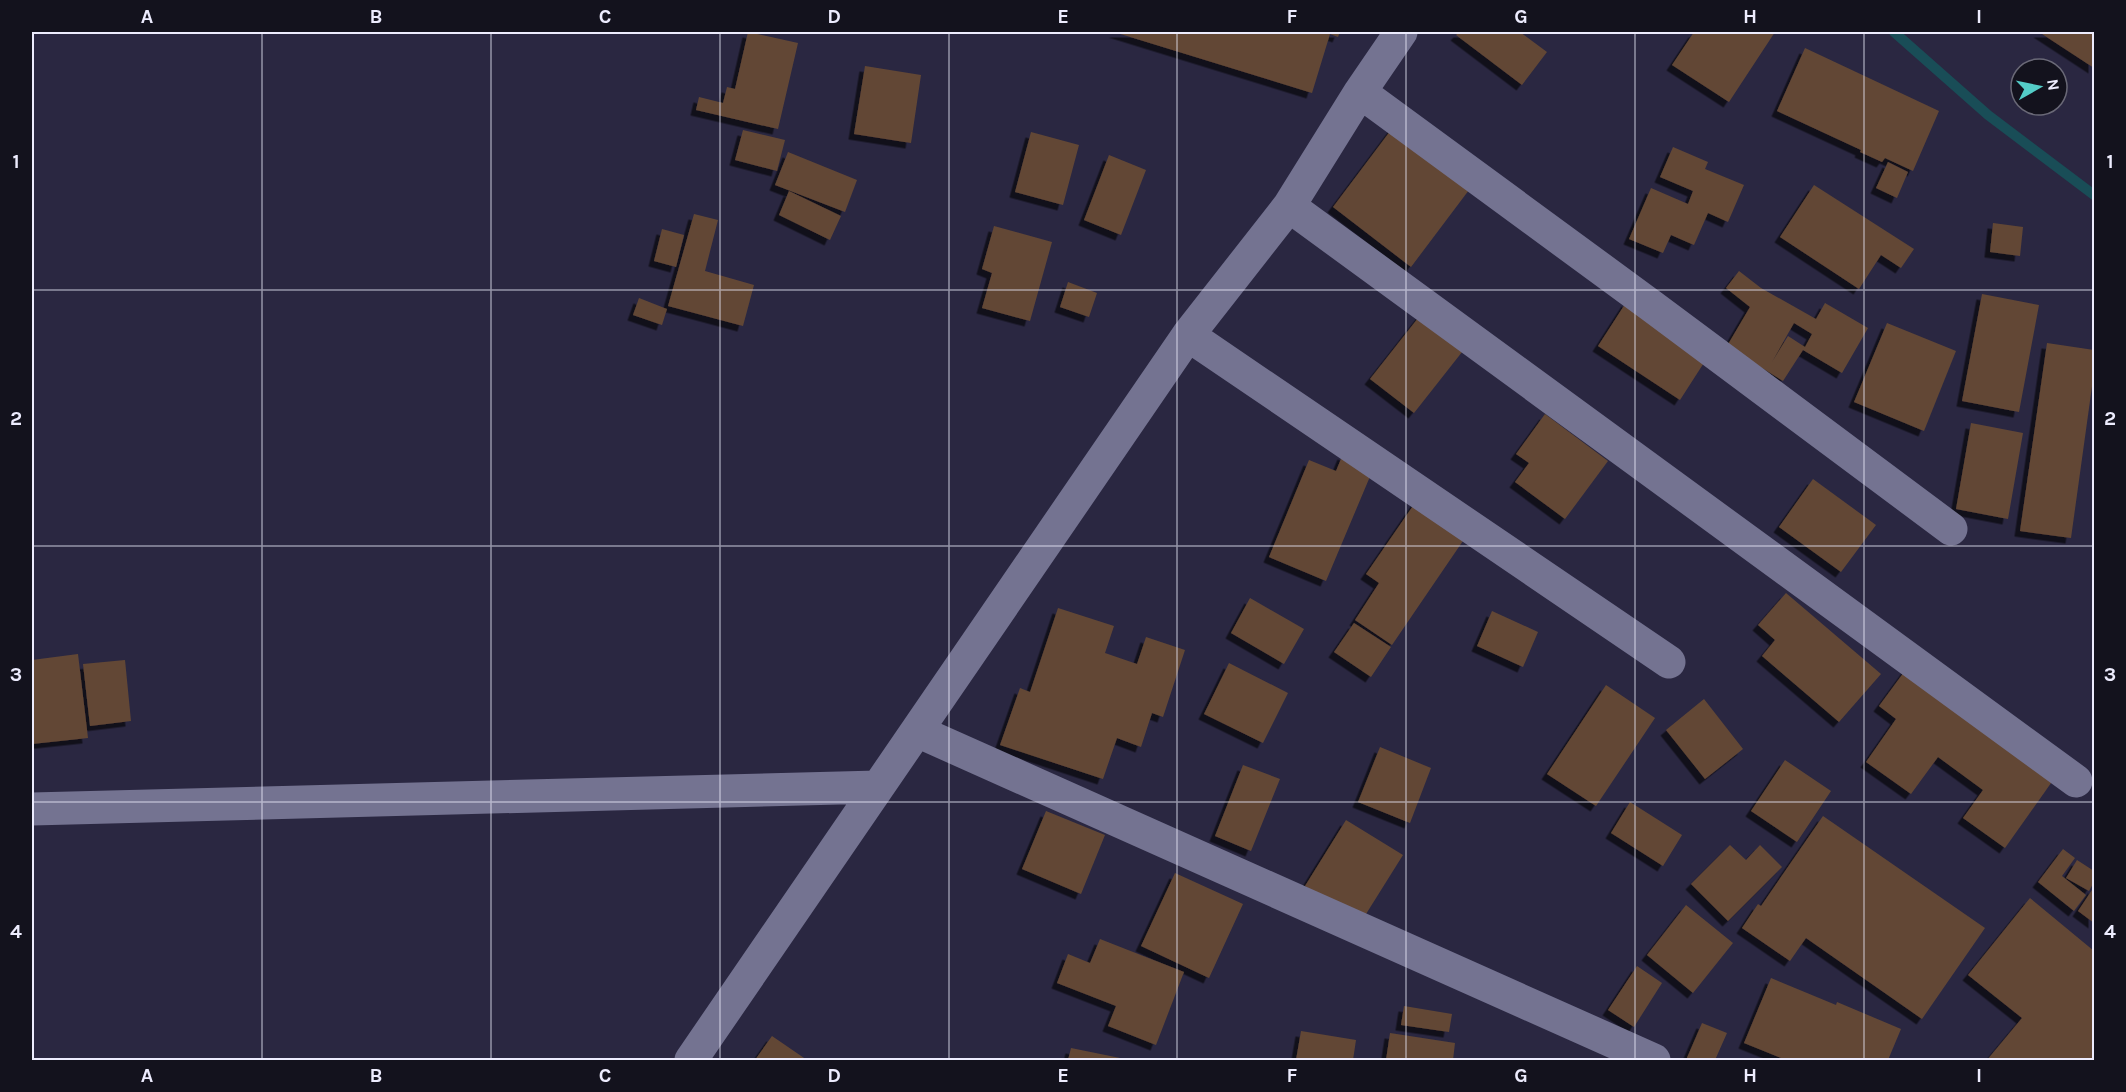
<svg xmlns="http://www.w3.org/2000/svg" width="2126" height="1092" font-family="Karla,sans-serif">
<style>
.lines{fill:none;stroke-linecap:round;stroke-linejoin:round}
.stream{stroke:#194d57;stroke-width:10}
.building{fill:#624735;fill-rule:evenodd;filter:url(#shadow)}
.minor{stroke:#747391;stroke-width:33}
.grid{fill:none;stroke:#edecfe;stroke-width:1.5;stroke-opacity:0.55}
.neatline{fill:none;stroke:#edecfe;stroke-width:2}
.grid-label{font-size:20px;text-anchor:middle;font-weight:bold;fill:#edecfe}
</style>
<defs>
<filter id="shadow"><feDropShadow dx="-5.5" dy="5.5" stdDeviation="0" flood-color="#0009"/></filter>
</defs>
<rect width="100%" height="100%" fill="#2a2741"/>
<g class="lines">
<path class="stream" d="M1894,32L1988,115L2094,195"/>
</g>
<path class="building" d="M748,32L798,43L778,129L696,110L699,97L723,103L727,87L735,89Z
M1114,32H1340L1338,37L1330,34L1312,93Z
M1459,32H1520L1547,52L1522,85L1456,35Z
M1694,32H1775L1729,102L1672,65Z
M2039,32H2094V68Z
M1805,48L1939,111L1913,171L1885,158L1882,162L1860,152L1861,150L1777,111Z
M865,66L921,75L911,143L854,134Z
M1394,126L1472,186L1411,267L1333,207Z
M743,130L785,140L777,171L735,160Z
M1031,132L1079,145L1063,205L1015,192Z
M1673,147L1708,162L1705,169L1744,185L1728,222L1708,213L1694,245L1671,235L1663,253L1629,239L1651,188L1688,204L1693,191L1660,177Z
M788,152L857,180L845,212L775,185Z
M1109,155L1146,170L1121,235L1084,220Z
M1888,162L1908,172L1897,198L1876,188Z
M1814,185L1914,249L1901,268L1881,255L1859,289L1780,237Z
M789,191L841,216L830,240L779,215Z
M694,214L718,220L705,271L754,285L743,326L668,306Z
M1993,223L2023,227L2020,256L1990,252Z
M994,226L1052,242L1030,321L982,308L992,273L982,269Z
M662,229L684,235L676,267L654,261Z
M1739,271L1761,288L1816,319L1825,303L1868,328L1842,373L1803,350L1783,381L1727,346L1750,307L1726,288ZM1794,323L1812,334L1805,347L1788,336L1772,362Z
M1068,282L1097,293L1089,317L1060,307Z
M1982,294L2039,305L2019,412L1962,401Z
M639,298L667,309L662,325L633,315Z
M1627,301L1709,355L1680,400L1598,346Z
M1422,313L1466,347L1414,413L1370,379Z
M1887,323L1956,351L1924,431L1854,402Z
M2047,343L2094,350V372L2071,538L2020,531Z
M1545,414L1608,461L1565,519L1515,482L1529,463L1516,454Z
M1971,423L2023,433L2008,519L1956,509Z
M1343,454L1374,467L1326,581L1269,557L1309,460L1336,471Z
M1813,479L1876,525L1841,572L1779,527Z
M1417,500L1467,535L1392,645L1355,620L1379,583L1366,574Z
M1786,593L1881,674L1839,722L1762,656L1775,640L1758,625Z
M1250,598L1304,629L1284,664L1231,633Z
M1058,608L1114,626L1105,653L1137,664L1146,637L1185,650L1163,717L1152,713L1141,747L1117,738L1103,779L1000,745L1020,688L1030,692Z
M1492,611L1538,632L1523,667L1477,646Z
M1354,623L1391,647L1371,677L1334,652Z
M78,654L88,738L32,744V660Z
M125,660L131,721L90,726L83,664Z
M1229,663L1288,693L1263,743L1204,714Z
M1907,668L2056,776L2005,848L1963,818L1983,790L1938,757L1911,794L1866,762L1896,719L1879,706Z
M1606,685L1655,718L1596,806L1547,774Z
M1704,699L1743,749L1705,779L1666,730Z
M1380,747L1431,768L1410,823L1358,802Z
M1785,760L1831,791L1797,842L1751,811Z
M1243,765L1280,779L1251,851L1215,836Z
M1630,802L1682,835L1663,866L1611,833Z
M1046,811L1105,835L1081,894L1022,869Z
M1823,816L1985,928L1922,1019L1806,938L1790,961L1742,928L1758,904L1761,906Z
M1346,820L1403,855L1361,922L1305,886Z
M1730,845L1746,860L1760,845L1782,867L1728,921L1691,884Z
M2063,849L2075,858L2062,876L2086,895L2074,911L2038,882Z
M2077,860L2094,871V882L2089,891L2066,878Z
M1175,873L1243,904L1209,978L1141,946Z
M2094,887V923L2078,911Z
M2030,898L2094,951V1060H1987L2022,1018L1968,975Z
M1686,905L1733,943L1693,993L1647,955Z
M1100,939L1184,972L1156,1045L1108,1026L1116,1006L1057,983L1068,954L1090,963Z
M1637,966L1662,983L1634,1027L1608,1010Z
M1771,978L1836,1005L1837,1002L1901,1029L1888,1060H1786L1744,1043Z
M1404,1006L1452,1014L1449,1032L1401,1025Z
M1702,1023L1727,1033L1715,1060H1686Z
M1301,1031L1356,1040L1353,1060H1296Z
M1390,1033L1455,1043L1453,1060H1386Z
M772,1036L807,1060H755Z
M1071,1048L1120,1058V1060H1068Z"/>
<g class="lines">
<path class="minor" d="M1360,92L1653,307L1951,529
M1289,206L2076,781
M1188,335L1669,662
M917,731L1654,1060
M32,809L878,787
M691,1060L1188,335L1289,206L1360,92L1401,32"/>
</g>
<path class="grid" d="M262,32V1060M491,32V1060M720,32V1060M949,32V1060M1177,32V1060M1406,32V1060M1635,32V1060M1864,32V1060M32,290H2094M32,546H2094M32,802H2094"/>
<rect width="2126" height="1092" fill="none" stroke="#13121d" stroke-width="66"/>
<g transform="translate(2039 87) rotate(81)"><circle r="28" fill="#13121d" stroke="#6a6977" stroke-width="1.5"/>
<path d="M0-4.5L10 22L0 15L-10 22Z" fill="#54cdc8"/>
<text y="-9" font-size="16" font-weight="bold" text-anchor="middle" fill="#edecfe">N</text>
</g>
<rect x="33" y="33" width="2060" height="1026" class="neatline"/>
<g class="grid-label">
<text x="147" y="23">A</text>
<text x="376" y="23">B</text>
<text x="605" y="23">C</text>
<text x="834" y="23">D</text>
<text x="1063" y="23">E</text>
<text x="1292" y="23">F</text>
<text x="1521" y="23">G</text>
<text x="1750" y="23">H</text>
<text x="1979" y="23">I</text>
<text x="16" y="168">1</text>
<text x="2110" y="168">1</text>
<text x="16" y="425">2</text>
<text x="2110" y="425">2</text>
<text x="16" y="681">3</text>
<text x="2110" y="681">3</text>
<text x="16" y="938">4</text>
<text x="2110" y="938">4</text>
<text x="147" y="1082">A</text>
<text x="376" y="1082">B</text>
<text x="605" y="1082">C</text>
<text x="834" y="1082">D</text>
<text x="1063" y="1082">E</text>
<text x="1292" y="1082">F</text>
<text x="1521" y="1082">G</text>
<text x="1750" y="1082">H</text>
<text x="1979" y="1082">I</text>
</g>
</svg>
